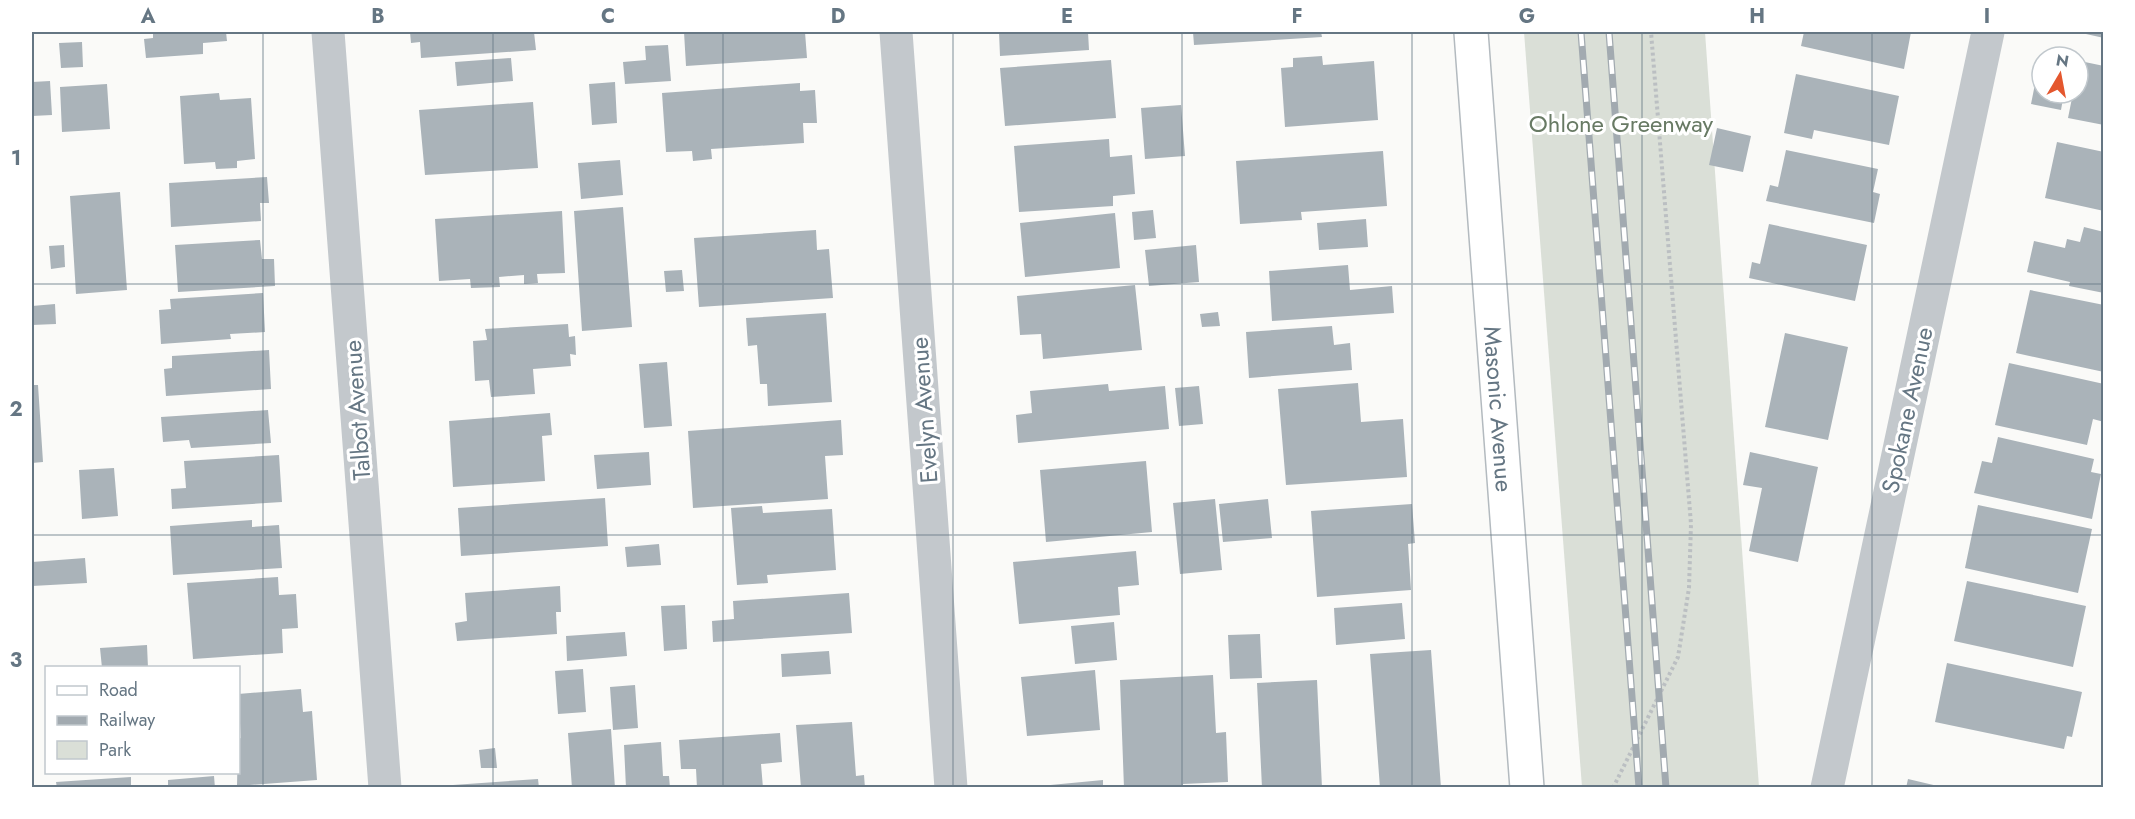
<svg xmlns="http://www.w3.org/2000/svg" width="2135" height="819" font-family="Jost,sans-serif">
<style>
.green{fill:#dadfd7}
.building{fill:#aab3b9}
.lines{fill:none;stroke-linecap:round;stroke-linejoin:round}
.secondary-casing{stroke:#b3babf;stroke-width:36}
.path{stroke:#bbbfc2;stroke-width:4;stroke-dasharray:3 3;stroke-linecap:butt}
.street{stroke:#c3c8cc;stroke-width:33}
.secondary{stroke:#fff;stroke-width:33}
.rail-casing{stroke:#a2aab0;stroke-width:7}
.rail{stroke:#fff;stroke-width:4.5;stroke-dasharray:14;stroke-linecap:butt}
.grid{fill:none;stroke:#657683;stroke-width:1.5;stroke-opacity:0.55}
.labels{text-anchor:middle;dominant-baseline:central;stroke-width:6;stroke-linejoin:round;paint-order:stroke}
.park-label{font-size:24px;fill:#687a64;stroke:#fff}
.street-label{font-size:24px;fill:#657683;stroke:#fff}
.neatline{fill:none;stroke:#657683;stroke-width:2}
.grid-label{font-size:20px;text-anchor:middle;font-weight:bold;fill:#657683}
</style>
<rect width="100%" height="100%" fill="#fafaf8"/>
<path class="green" d="M1524,32H1705L1759,787H1582Z"/>
<path class="building" d="M153,32H226L227,41L203,43V54L146,58L144,39L153,38Z
M410,32H534L536,50L421,58L420,42L411,43Z
M684,32H805L807,58L686,66Z
M999,32H1088L1089,50L1000,56Z
M1193,32H1321L1322,37L1194,45Z
M1804,32H1911L1904,69L1801,46Z
M2077,32H2104V38Z
M82,42L83,67L61,68L59,43Z
M668,45L671,81L625,84L623,62L646,60L645,46Z
M1322,56L1323,65L1374,61L1378,120L1285,127L1281,68L1293,67V58Z
M511,58L513,81L457,86L455,62Z
M1111,60L1116,118L1005,126L1000,68Z
M2080,61L2104,66V125L2068,118L2073,93H2078Z
M1796,74L1899,96L1889,145L1814,130L1812,139L1784,133Z
M2036,79L2042,80V93H2064L2061,110L2031,104Z
M50,81L52,115L32,116V82Z
M615,82L617,123L592,125L589,84Z
M800,83V91L815,90L817,123H803L804,143L711,149L712,159L693,161L692,151L666,152L662,93Z
M107,84L110,129L62,132L60,87Z
M219,93L220,100L251,98L255,159L237,161V168L216,169L215,162L184,164L180,96Z
M533,102L538,168L425,175L419,110Z
M1181,105L1185,156L1145,159L1141,108Z
M1717,128L1751,136L1743,172L1709,165Z
M1109,139L1110,157L1132,155L1135,194L1113,196V206L1019,212L1014,146Z
M2057,142L2104,152V211L2045,198Z
M1786,150L1878,169L1873,192L1880,194L1874,223L1766,201L1770,185L1778,187Z
M1383,151L1387,206L1301,212L1302,220L1240,224L1236,161Z
M620,160L623,195L581,199L578,163Z
M267,177L269,203H260L261,221L171,227L169,183Z
M120,192L127,290L76,294L70,196Z
M623,207L632,327L582,331L574,211Z
M1153,210L1156,238L1134,240L1132,212Z
M562,211L565,273L537,274L538,283L524,284V275L499,277L500,287L471,288L470,279L439,281L435,219Z
M1115,213L1120,268L1025,277L1020,223Z
M1366,219L1368,247L1319,250L1317,223Z
M1769,224L1867,245L1855,301L1749,278L1752,262L1760,264Z
M2084,227L2104,232V293L2069,286L2070,282L2027,272L2034,241L2065,248L2067,239L2080,242Z
M816,230L817,250L829,249L833,298L699,307L694,238Z
M260,240L262,259H274L275,286L178,292L175,245Z
M64,245L65,267L51,269L49,246Z
M1196,245L1199,282L1149,286L1145,250Z
M1348,265L1350,290L1392,286L1394,313L1272,321L1269,271Z
M682,270L684,291L666,292L664,271Z
M1135,285L1142,350L1043,359L1041,334L1020,335L1017,296Z
M2030,290L2104,305V372L2016,353Z
M263,293L265,332L230,334L231,339L161,344L159,310L171,309L170,299Z
M55,304L56,324L32,325V306Z
M1218,312L1220,326L1202,327L1200,314Z
M826,313L832,402L768,406L767,384H760L757,345L748,346L746,318Z
M568,324L569,337L575,336L576,355L570,354L571,366L533,369L535,394L491,397L489,380L475,381L473,341L487,340L485,329Z
M1332,326L1334,345L1350,343L1352,370L1249,378L1246,332Z
M1785,333L1848,347L1828,440L1765,427Z
M269,350L271,389L166,396L164,369L172,368V356Z
M667,362L672,426L644,428L639,364Z
M2009,363L2104,384V422L2093,419L2087,445L1995,425Z
M1358,383L1361,422L1403,419L1407,477L1286,485L1278,389Z
M1108,384L1109,391L1165,386L1169,429L1018,443L1016,415L1032,413L1030,391Z
M32,385H38L43,462L32,463Z
M1199,386L1203,424L1179,426L1175,388Z
M268,410L271,443L191,448L189,440L163,442L161,417Z
M550,413L552,435L542,436L545,481L453,487L449,421Z
M841,420L843,455L825,456L828,499L693,508L688,431Z
M1998,437L2094,459L2091,472L2101,474L2092,519L1974,493L1982,461L1992,463Z
M649,452L651,485L597,489L594,455Z
M1750,452L1818,467L1798,562L1749,551L1762,488L1743,485Z
M279,455L282,502L172,509L171,489L186,488L184,461Z
M1146,461L1152,532L1046,542L1040,470Z
M114,468L118,516L82,519L79,470Z
M605,498L608,546L461,556L458,508Z
M1215,499L1222,570L1180,574L1173,503Z
M1268,499L1272,538L1223,542L1219,504Z
M1412,504L1415,543L1408,544L1411,590L1317,597L1311,511Z
M1978,505L2092,529L2078,593L1965,568Z
M762,506L763,513L832,509L836,570L767,575L768,583L737,585L731,508Z
M252,520V527L279,525L282,568L173,575L170,526Z
M659,544L661,565L627,567L625,547Z
M1136,551L1139,585L1118,587L1120,615L1019,624L1013,562Z
M85,558L87,583L32,586V562Z
M278,577L279,595L296,594L298,628L282,629L283,653L193,659L187,583Z
M1967,581L2086,606L2073,667L1954,641Z
M560,586L561,612H556L557,634L457,641L455,623L467,621L465,593Z
M849,593L852,633L713,642L712,621L734,619L733,601Z
M1402,603L1405,639L1336,645L1334,608Z
M685,605L687,649L664,651L661,606Z
M1114,622L1117,660L1075,664L1071,626Z
M625,632L627,656L567,661L566,636Z
M1260,634L1262,678L1230,679L1228,635Z
M147,645L148,668H102L100,648Z
M1431,650L1441,788H1380L1370,654Z
M829,651L831,674L782,677L781,654Z
M1947,663L2082,692L2072,737L2067,736L2064,749L1935,722Z
M583,669L586,712L558,714L555,671Z
M1095,670L1100,730L1027,736L1021,677Z
M1213,675L1216,733L1226,732L1228,782L1183,784V788H1124L1120,680Z
M1317,680L1322,788H1262L1257,683Z
M635,685L638,728L613,730L610,687Z
M301,689L303,712L312,711L317,780L237,786L238,739L241,738L238,694Z
M852,722L856,776L864,775L865,788H801L796,725Z
M611,729L615,788H572L568,733Z
M780,733L782,762L761,764L763,788H697L696,769H681L679,740Z
M661,742L663,776H669L670,788H626L624,745Z
M495,748L497,768H481L479,750Z
M214,776L215,788H168V780Z
M131,777V788H57L56,782Z
M538,779L539,788H453V785Z
M1908,779L1942,787V788H1906Z
M1103,780V788H1040V786Z"/>
<g class="lines">
<defs>
<g id="secondary">
<path id="s1" d="M1471,32L1527,788"/>
</g>
</defs>
<use href="#secondary" class="secondary-casing"/>
<path class="path" d="M1613,788L1678,657L1689,588L1691,524L1651,32"/>
<path class="street" d="M328,32L385,788
M896,32L951,788
M1827,788L1988,32"/>
<use href="#secondary" class="secondary"/>
<defs>
<path id="rail" d="M1581,32L1639,788
M1609,32L1666,788"/>
</defs>
<use href="#rail" class="rail-casing"/>
<use href="#rail" class="rail"/>
</g>
<path class="grid" d="M263,32V788M493,32V788M723,32V788M953,32V788M1182,32V788M1412,32V788M1642,32V788M1872,32V788M32,284H2104M32,535H2104"/>
<g class="labels">
<g class="park-label">
<text x="1621" y="123">Ohlone Greenway</text>
</g>
<g class="street-label">
<text transform="translate(357 410) rotate(-94)">Talbot Avenue</text>
<text transform="translate(924 410) rotate(-94)">Evelyn Avenue</text>
<text stroke="none"><textPath href="#s1" startOffset="378">Masonic Avenue</textPath></text>
<text transform="translate(1907 410) rotate(-78)">Spokane Avenue</text>
</g>
</g>
<rect width="2135" height="819" fill="none" stroke="#ffffff" stroke-width="66"/>
<rect x="45" y="666" width="195" height="108" fill="#ffffff" stroke="#c1c8cd" stroke-width="1.5"/>
<rect x="57" y="686" width="30" height="9" fill="#ffffff" stroke="#c1c8cd" stroke-width="1.5"/>
<text x="99" y="696" font-size="18" fill="#657683">Road</text>
<rect x="57" y="716" width="30" height="9" fill="#a2aab0" stroke="#c1c8cd" stroke-width="1.5"/>
<text x="99" y="726" font-size="18" fill="#657683">Railway</text>
<rect x="57" y="741" width="30" height="18" fill="#dadfd7" stroke="#c1c8cd" stroke-width="1.5"/>
<text x="99" y="756" font-size="18" fill="#657683">Park</text>
<g transform="translate(2060 75) rotate(10)"><circle r="28" fill="#ffffff" stroke="#c1c8cd" stroke-width="1.5"/>
<path d="M0-4.5L10 22L0 15L-10 22Z" fill="#e4572e"/>
<text y="-9" font-size="16" font-weight="bold" text-anchor="middle" fill="#657683">N</text>
</g>
<rect x="33" y="33" width="2069" height="753" class="neatline"/>
<g class="grid-label">
<text x="148" y="23">A</text>
<text x="378" y="23">B</text>
<text x="608" y="23">C</text>
<text x="838" y="23">D</text>
<text x="1067" y="23">E</text>
<text x="1297" y="23">F</text>
<text x="1527" y="23">G</text>
<text x="1757" y="23">H</text>
<text x="1987" y="23">I</text>
<text x="16" y="165">1</text>
<text x="16" y="416">2</text>
<text x="16" y="667">3</text>
</g>
</svg>
